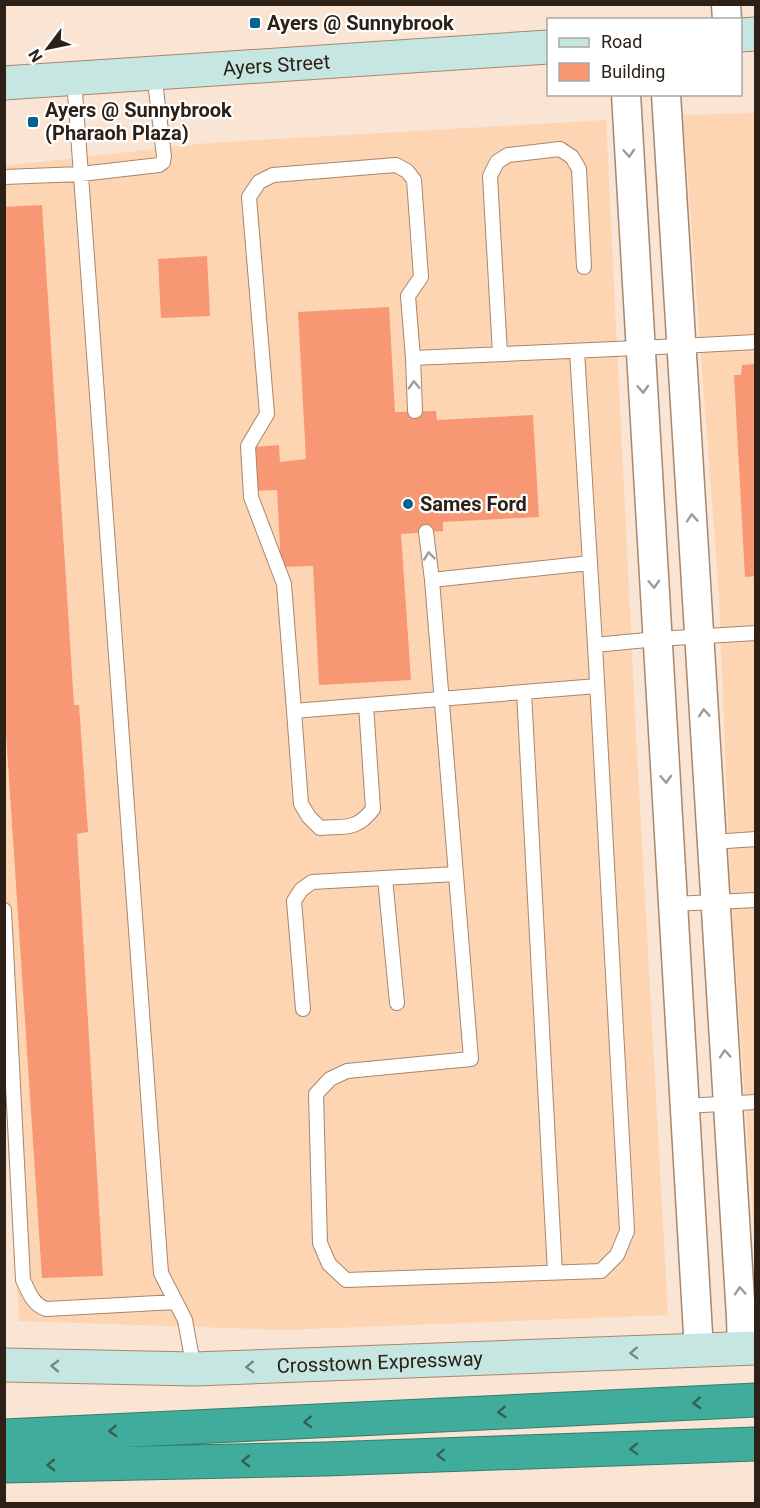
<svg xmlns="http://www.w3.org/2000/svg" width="760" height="1508" font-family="Roboto,sans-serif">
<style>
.built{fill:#fed5b3}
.building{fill:#f89773}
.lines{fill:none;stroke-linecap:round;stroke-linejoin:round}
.service-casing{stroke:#a7866c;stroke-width:16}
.minor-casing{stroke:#a7866c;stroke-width:31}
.secondary-casing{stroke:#a7866c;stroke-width:35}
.motorway-casing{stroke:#397b6c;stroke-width:35}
.service{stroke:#fff;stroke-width:14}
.minor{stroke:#fff;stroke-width:28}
.secondary{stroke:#c6e6e1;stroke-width:33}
.motorway{stroke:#40ac9b;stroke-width:33}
.oneway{stroke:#a09b96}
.oneway2{stroke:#7a837c}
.oneway3{stroke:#365f52}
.poi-dot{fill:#066292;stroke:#fff;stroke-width:2}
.labels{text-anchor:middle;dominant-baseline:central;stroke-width:4.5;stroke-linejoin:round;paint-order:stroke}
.poi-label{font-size:20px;font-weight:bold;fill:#2d2016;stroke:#fff;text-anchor:start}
.street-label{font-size:20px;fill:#2d2016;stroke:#fff}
</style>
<rect width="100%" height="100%" fill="#fae5d4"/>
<path class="built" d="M755,113V1248L730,881L719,596L683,115Z
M606,120L636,734L668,1315L283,1330L19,1321L4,1069V166L208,143Z"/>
<path class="building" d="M42,205L74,705H79L88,832L77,834L103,1276L42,1278L4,703V207Z
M207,256L210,316L161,318L158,259Z
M389,307L395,412L436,411L437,420L533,415L539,517L443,522V531L401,534L411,680L319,685L313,566L281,567L277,490L254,491L253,447L279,445L280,462L306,459L298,312Z
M756,364V576L745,577L734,375H741L742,365Z"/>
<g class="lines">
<defs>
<path id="service" d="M74,79L161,1273L185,1320L194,1369
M4,177L81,174L159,165L163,162L164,156L154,73
M577,351L595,645
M500,354L490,176L497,162L508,155L560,149L572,157L579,169L584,267
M413,358L681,346L756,342
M415,411L413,358L408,296L421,277L414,180L407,171L396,165L273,175L259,182L249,197L267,414L248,446L251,497L284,584L294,711L597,686
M426,532L432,580L471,1059L347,1071L330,1079L316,1094L320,1243L329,1264L346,1280L601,1271L617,1255L627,1231L595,645L657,639L756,633
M432,580L590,563
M524,692L555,1273
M294,711L301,804L309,817L320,828C345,826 356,831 373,809L366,705
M712,842L756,839
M385,878L397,1003
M673,904L756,900
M4,910L23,1280C29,1292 32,1304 46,1309L176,1302
M303,1009L294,901L301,890L312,882L456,874
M685,1106L756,1102"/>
<path id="minor" d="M726,4L727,20
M626,94L699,1351
M666,94L741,1317L742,1349"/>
<g id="secondary">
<path d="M740,35L756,34"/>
<path id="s1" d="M4,83L548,47"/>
<path id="s2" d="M4,1365L194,1369L756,1348"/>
</g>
<path id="motorway" d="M4,1436L756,1400
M4,1466L325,1459L756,1444"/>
</defs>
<use href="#service" class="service-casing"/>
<use href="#minor" class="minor-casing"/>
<use href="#secondary" class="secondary-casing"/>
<use href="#motorway" class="motorway-casing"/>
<use href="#service" class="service"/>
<use href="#minor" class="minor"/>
<use href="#secondary" class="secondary"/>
<use href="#motorway" class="motorway"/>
</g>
<defs><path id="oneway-chevron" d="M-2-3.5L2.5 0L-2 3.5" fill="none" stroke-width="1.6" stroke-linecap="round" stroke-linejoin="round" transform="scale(1.5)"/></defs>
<g class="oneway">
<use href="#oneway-chevron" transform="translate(629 153) rotate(87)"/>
<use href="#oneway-chevron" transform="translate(414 385) rotate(-92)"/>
<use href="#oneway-chevron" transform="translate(643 389) rotate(87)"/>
<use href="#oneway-chevron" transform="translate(692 518) rotate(-94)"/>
<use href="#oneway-chevron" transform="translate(429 556) rotate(-96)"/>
<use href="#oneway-chevron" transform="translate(654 584) rotate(87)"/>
<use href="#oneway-chevron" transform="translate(704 713) rotate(-94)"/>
<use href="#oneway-chevron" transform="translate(666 779) rotate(87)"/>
<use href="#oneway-chevron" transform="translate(725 1054) rotate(-94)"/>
<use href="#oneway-chevron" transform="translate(740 1291) rotate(-94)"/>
</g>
<g class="oneway2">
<use href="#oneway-chevron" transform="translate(634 1353) rotate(178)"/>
<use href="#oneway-chevron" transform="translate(55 1366) rotate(-179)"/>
<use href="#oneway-chevron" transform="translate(250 1367) rotate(178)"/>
</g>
<g class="oneway3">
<use href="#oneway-chevron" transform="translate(697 1403) rotate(177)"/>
<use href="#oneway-chevron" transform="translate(502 1412) rotate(177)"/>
<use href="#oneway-chevron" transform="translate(308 1422) rotate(177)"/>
<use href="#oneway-chevron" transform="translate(113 1431) rotate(177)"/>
<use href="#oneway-chevron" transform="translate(634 1449) rotate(178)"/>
<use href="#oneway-chevron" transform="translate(441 1455) rotate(178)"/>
<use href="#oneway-chevron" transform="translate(246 1461) rotate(179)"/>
<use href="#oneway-chevron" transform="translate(51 1465) rotate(179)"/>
</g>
<g class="poi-dot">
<rect x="249" y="17" width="12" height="12" rx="3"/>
<rect x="27" y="116" width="12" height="12" rx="3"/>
<circle cx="408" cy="504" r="6"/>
</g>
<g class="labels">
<g class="poi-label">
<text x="267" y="23">Ayers @ Sunnybrook</text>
<text x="45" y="110">Ayers @ Sunnybrook<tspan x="45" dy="23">(Pharaoh Plaza)</tspan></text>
<text x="420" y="504">Sames Ford</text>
</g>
<g class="street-label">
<text stroke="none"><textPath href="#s1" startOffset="273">Ayers Street</textPath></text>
<text stroke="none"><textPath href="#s2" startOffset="376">Crosstown Expressway</textPath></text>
</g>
</g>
<rect width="760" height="1508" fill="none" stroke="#2d2016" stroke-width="12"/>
<rect x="547" y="18" width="195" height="78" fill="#ffffff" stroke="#aba6a2" stroke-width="1.5"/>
<rect x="559" y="38" width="30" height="9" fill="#c6e6e1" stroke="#aba6a2" stroke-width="1.5"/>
<text x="601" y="48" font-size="18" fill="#2d2016">Road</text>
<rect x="559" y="63" width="30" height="18" fill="#f89773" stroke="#aba6a2" stroke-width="1.5"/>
<text x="601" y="78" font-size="18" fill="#2d2016">Building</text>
<g transform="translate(48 48) rotate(238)" stroke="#ffffff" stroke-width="4.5" paint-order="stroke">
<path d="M0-4.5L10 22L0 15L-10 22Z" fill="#2d2016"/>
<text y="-9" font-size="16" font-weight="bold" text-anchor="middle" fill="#2d2016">N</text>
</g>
</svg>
